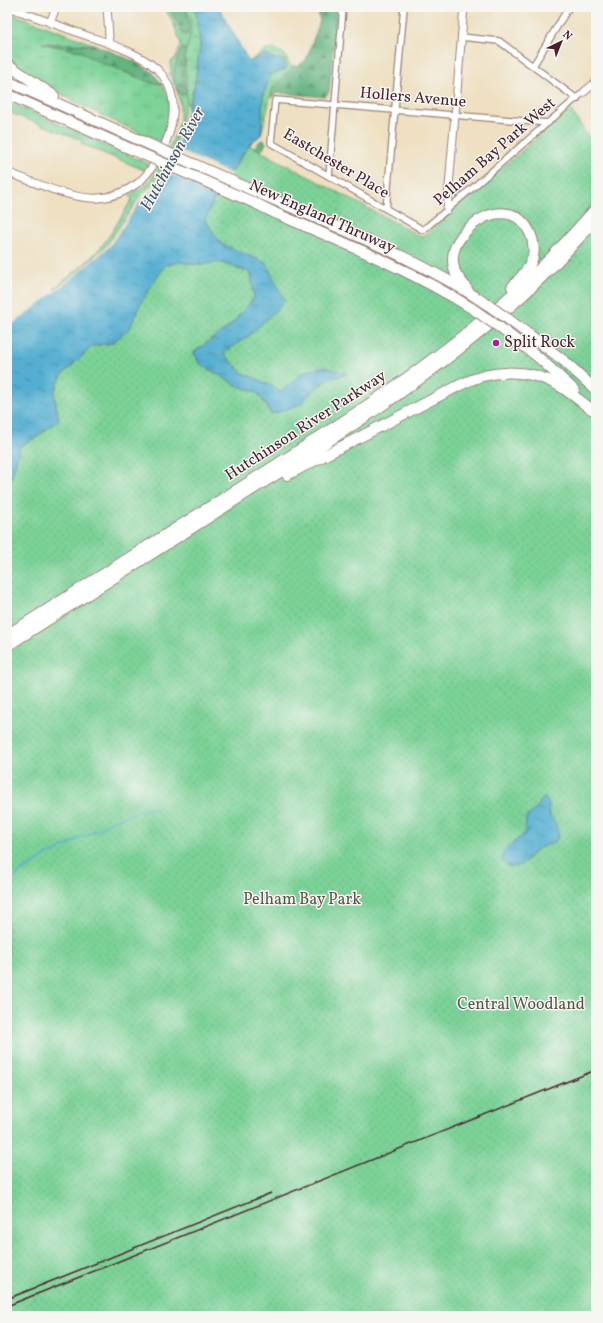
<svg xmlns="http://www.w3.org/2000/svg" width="603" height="1323" font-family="Vollkorn,serif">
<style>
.grass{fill:url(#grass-tufts);stroke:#627861}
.forest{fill:url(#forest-firs);stroke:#576a56}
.wetland{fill:url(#wetland-marsh);stroke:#627861}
.park{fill:url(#park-dots);stroke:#627861}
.water{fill:url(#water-ripples);stroke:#4e667e}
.pier{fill:#eee0c1}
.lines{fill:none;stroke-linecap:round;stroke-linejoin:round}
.stream{stroke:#53aed1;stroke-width:1.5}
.minor-casing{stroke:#9c8076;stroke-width:8}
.tertiary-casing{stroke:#9c8076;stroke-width:9}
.motorway-casing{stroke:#9c8076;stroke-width:12}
.minor{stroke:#fff;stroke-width:5.5}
.tertiary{stroke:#fff;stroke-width:7}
.motorway{stroke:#fff;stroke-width:10}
.rail{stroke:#4a1f2b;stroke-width:1.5}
.motorway-bridge-casing{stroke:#9c8076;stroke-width:12;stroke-linecap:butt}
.motorway-bridge{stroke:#fff;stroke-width:10}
.poi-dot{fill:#b5179e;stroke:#f6f6f2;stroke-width:1.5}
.labels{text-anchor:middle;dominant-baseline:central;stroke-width:3;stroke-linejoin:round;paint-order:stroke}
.street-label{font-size:16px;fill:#4a1f2b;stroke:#f6f6f2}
.poi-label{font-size:16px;fill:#4a1f2b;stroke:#f6f6f2;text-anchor:start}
.park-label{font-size:16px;fill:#59554b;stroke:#f6f6f2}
.water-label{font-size:17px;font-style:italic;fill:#4e586d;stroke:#f6f6f2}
</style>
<defs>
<pattern id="grass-tufts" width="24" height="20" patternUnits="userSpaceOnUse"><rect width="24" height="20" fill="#7bd297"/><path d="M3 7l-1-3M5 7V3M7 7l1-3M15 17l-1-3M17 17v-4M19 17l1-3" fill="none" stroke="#6cb482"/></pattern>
<pattern id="forest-firs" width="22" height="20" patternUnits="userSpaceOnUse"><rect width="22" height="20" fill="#64b480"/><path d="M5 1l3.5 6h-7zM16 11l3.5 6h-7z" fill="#549269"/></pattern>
<pattern id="wetland-marsh" width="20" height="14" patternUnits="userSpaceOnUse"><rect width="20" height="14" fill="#7bd297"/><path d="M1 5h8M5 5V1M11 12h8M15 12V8" fill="none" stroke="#6cb482"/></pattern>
<pattern id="park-dots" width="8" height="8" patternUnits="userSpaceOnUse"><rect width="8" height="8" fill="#7bd297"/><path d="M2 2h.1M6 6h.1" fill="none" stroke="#6cb482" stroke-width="1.8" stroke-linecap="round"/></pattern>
<pattern id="water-ripples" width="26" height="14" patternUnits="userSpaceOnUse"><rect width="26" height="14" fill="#53aed1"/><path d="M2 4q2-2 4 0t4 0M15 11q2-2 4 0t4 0" fill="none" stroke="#478daa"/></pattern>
</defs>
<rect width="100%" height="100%" fill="#f6f6f2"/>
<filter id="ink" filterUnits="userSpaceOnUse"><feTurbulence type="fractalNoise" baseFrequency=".025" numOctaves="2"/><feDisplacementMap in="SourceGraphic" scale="8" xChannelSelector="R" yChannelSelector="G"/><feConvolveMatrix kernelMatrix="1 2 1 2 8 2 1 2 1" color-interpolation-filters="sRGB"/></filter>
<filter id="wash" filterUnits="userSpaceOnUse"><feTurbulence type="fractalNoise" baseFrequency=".012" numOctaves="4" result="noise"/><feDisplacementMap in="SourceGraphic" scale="16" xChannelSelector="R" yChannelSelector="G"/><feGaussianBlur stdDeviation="0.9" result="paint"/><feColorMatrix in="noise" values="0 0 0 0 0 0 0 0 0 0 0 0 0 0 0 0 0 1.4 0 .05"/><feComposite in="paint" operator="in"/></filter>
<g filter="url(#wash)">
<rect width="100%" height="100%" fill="#eee0c1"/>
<path class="grass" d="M164,7H185L191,19L190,37L185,53L187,102L185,104C181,134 165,177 141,195L107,245L79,271L55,291L54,289C72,274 93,259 107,239C116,226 124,212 132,199L129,195L145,186L157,171L175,135L180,122V103L176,87L169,74L171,72L170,62L176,58L181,44L173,22Z
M7,12L96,45L46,44L80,51L95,60L152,83L162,84C175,109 170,118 161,142C107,119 54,94 7,59Z
M7,101L149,164L144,170L81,144L82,140L7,112Z"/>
<path class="forest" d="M169,7H184L186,9C187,17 191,27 187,34L182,33Z
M317,7H337L329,92L325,97L279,93L275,94L270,99L273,87L292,68L291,66H298L306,60L320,21Z
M42,43L96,45L135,62L152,72L162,84L152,83L95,60L80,51Z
M184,48C186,55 185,59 184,65C182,74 184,83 186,92L184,94L181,95C168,79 175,65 182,49Z
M264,140L266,143L263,149L254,156L249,152L260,141Z"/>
<path class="wetland" d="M185,7H193L196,11L200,45L195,84L187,110L185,53L190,37L191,19Z
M275,49L284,54L292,68L273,87L261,135L263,94L271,74L287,68L283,60L275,59L265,54L249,62L265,50Z"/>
<path class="park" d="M570,109L596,148V1316H7V484L10,483L20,446L37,437L58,420L54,392L62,375L93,346L112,343L130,328L140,304L165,265L181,262L199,265L219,262L251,273L254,298L230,326L194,352L199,363L236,385L258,393L271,414L301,404L311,392L328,379L347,374L324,367L303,372L281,392L272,386L241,372L223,353L250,335L266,263L221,244L205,220L214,200L249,145L422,237Z"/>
<path class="water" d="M193,7H219L249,62L265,54L275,59L283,60L287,68L271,75L263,94L261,135L249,145L233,168L214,200L205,220L221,244L266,263L285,301L250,335L223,353L241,372L272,386L281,392L303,372L324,367L348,374L328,379L311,392L301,404L272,414L258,393L236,385L199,363L194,352L230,326L254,298L251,273L219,262L199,265L181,262L165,265L140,304L130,328L112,343L93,346L62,375L54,392L59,420L36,437L20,446L10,483L7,484V329L64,285L109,247L140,202L155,188L166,173L180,138L195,84L200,45L196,11Z
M543,798H545L549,804C545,818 561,823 558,836C557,844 544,845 538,849C531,854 522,868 513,867C508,867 505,864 502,860L504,850L525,834L526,817L536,809Z"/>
<path class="pier" d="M187,104V110L180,138L176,149L232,174L219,195L166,172L155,188L140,202L109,247L64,285L7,329V327L79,271L108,245L138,201L154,187L164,172L178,138Z"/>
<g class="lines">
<path class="stream" d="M7,885L22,871L47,855L59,850L85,835L99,830L107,823L142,810L156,809"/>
</g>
</g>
<g filter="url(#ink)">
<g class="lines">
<defs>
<path id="minor" d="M461,37L499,41L577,99
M533,66L569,7
M548,123L275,100L271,143L423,230C477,185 530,137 584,92
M329,176L343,7
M386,209L404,7"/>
<path id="tertiary" d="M107,7L109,36L108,43
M50,23L56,7
M584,92L596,82
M7,172C33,182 72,200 99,198C113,197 127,191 138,183C147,176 153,166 159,157C174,129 182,95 158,70C138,51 104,42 79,33C55,24 32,16 8,7
M447,210L464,7"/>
<path id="motorway" d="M7,64L54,96
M7,81L128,135
M7,94L124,146
M261,194C338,228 418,258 488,305
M257,204L275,213C342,242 411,270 473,309
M467,289C463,283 458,278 455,272C451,260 453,247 461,237C478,213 515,200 530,233C534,242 535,251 532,260C528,271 519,279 512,287
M508,319L563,360L596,390
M499,327L538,357L574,390
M287,475L460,385C491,369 527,368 558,385C570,392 580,401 591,409
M7,635C88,584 168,533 249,482C345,421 448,356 531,277C554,256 575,232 596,208
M7,646C86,596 164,546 242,496C335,438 429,379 511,306C542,279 569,250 596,219"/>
</defs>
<use href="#minor" class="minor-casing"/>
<use href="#tertiary" class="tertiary-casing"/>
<use href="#motorway" class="motorway-casing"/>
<use href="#minor" class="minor"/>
<use href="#tertiary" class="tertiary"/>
<use href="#motorway" class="motorway"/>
<path class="rail" d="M7,1299L271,1193
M7,1306L596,1070"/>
<defs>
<path id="motorway-bridge" d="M128,135L261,194
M124,146L257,204
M488,305L508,319
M473,309L499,327"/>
</defs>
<use href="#motorway-bridge" class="motorway-bridge-casing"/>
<use href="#motorway-bridge" class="motorway-bridge"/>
</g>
</g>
<circle class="poi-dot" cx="496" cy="343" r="4"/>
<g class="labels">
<g class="street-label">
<text transform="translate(413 98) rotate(5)">Hollers Avenue</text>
<text transform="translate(495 152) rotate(-41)">Pelham Bay Park West</text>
<text transform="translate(336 164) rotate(31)">Eastchester Place</text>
<text transform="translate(322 217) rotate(24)">New England Thruway</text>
<text transform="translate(306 426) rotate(-33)">Hutchinson River Parkway</text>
</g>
<g class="poi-label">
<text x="504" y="343">Split Rock</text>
</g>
<g class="park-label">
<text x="302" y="900">Pelham Bay Park</text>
<text x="521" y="1005">Central Woodland</text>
</g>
<g class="water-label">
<text transform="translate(173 159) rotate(-61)">Hutchinson River</text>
</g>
</g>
<rect width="603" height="1323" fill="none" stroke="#f6f6f2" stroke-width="24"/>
<g transform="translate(561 42) rotate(43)" stroke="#f6f6f2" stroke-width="3" paint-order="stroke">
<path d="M0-3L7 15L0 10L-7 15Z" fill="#4a1f2b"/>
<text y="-6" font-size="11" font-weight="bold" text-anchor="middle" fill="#4a1f2b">N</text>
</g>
</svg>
